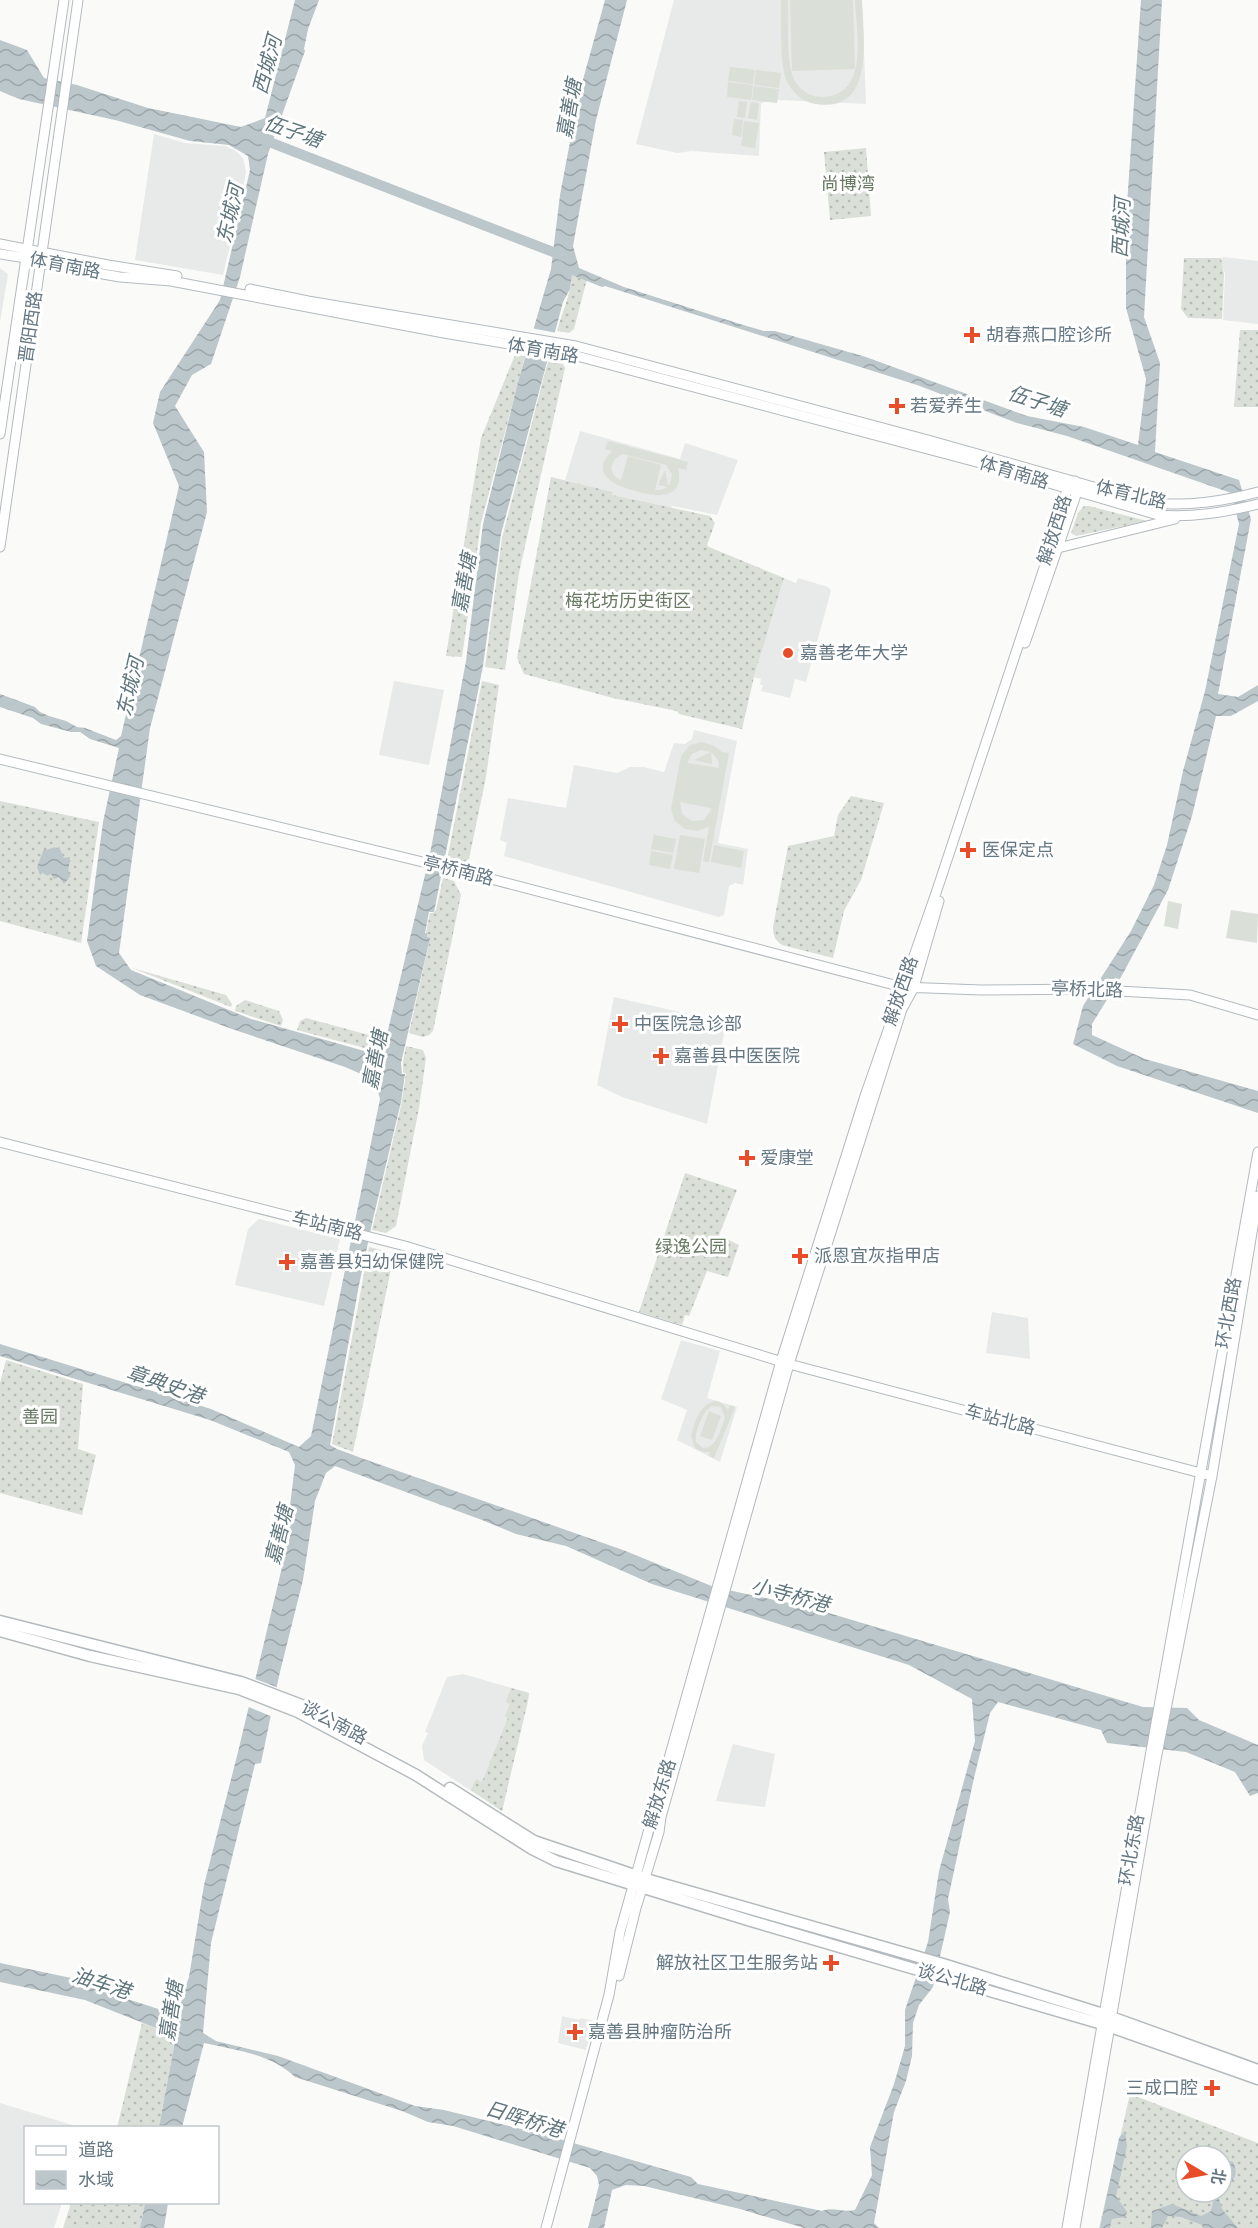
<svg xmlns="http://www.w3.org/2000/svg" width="1258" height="2228" font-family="'Source Sans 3','Noto Sans SC',sans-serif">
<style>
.built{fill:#e8e9e9}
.grass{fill:url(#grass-dots);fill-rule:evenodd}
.garden{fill:#dadfd7;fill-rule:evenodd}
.water{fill:url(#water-waves);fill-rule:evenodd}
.pier{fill:#fafaf8}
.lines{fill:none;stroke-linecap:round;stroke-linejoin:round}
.river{stroke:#bbc7cb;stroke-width:10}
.secondary-casing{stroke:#b3babf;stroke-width:11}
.primary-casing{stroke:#b4babe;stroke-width:13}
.secondary{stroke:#fff;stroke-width:9}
.primary{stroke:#fff;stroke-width:10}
.poi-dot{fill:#e84c29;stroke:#fff;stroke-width:2}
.labels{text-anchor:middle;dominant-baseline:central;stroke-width:6;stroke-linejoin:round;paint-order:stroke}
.park-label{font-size:18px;fill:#697a63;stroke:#fff}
.street-label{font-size:18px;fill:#647783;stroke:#fff}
.poi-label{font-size:18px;fill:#647783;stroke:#fff;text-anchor:start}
.water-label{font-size:20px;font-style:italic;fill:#5f767d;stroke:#fff}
</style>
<defs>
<pattern id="grass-dots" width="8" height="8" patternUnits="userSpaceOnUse" patternTransform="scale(1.5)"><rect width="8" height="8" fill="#dadfd7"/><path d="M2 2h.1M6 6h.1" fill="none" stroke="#b4bab4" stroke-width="1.8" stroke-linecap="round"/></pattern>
<pattern id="water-waves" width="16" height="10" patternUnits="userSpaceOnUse" patternTransform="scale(1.5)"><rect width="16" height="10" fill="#bbc7cb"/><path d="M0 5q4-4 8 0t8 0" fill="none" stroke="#9ca6aa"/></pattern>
</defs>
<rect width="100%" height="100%" fill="#fafaf8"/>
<path class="built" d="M674,0H862L866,104L779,100L761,103L759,156L692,151L677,153L636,144Z
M154,134L185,143L225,146L236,151L243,158L246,171L242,195L223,275L135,260Z
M1223,257L1258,261V324L1223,320L1225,274L1221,260Z
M0,268L8,274L0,322Z
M580,431L680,459L685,443L738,460L717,515L672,506L671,509L612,495V492L565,480Z
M784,578L796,583L798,578L828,587L831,591L806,682L795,679L790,698L761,691L763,685H760L761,679L754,677Z
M394,681L444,690L429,765L379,755Z
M694,730L737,741L718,843L748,849L743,885L735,883L729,886L724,915L719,917L504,856L507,843L500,840L508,798L566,808L574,765L617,773L630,767H644L664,772L674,743L685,744L692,739Z
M614,997L714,1020L719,1027L725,1028L707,1124L622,1097L597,1085Z
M259,1219L340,1239L324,1306L235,1285L248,1229Z
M992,1312L1028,1318L1030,1359L986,1353Z
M681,1340L720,1351L707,1398L737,1407L720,1462L677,1440L687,1410L661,1399Z
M463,1674L529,1693L502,1811L424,1760L422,1746L428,1733L425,1732L447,1677Z
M733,1744L775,1754L765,1807L716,1801Z
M562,2016L579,2020L581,2018L594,2021L586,2050L558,2043Z
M0,2103L79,2127L26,2128V2202L62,2203L54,2228H0Z"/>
<path class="grass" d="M866,148L871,216L830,220L824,152Z
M1184,258H1221L1224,274L1222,319L1188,318L1181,309Z
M572,275L587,279L574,329L569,333L557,331C562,312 571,294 572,275Z
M1240,330H1258V407H1234Z
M515,355L525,356L481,523L462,657L446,656L481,438Z
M548,361L563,364L565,368L519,573L505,670L485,667L502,538Z
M551,477L613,492L612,495L710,516L715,523L707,545L709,547L784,578L754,677L742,729L679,714L677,711L613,698L524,674L517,658Z
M1084,506H1089L1147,521L1076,536L1071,533L1078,513Z
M482,681L499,685L486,777L469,859L456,867L446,865Z
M851,796L884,803L861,880L844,911L833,958L782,945C775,940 773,936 773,927L788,846L834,836L838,815Z
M0,801L99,822L81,943L0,921Z
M443,878L454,881L461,895L433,1031L429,1035L423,1037L409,1033L429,943L426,932L430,913H433L436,910Z
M132,968L226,995L232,1004L231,1007Z
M245,1000L279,1011L283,1020L281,1026L235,1011L236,1006Z
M306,1018L380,1038L376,1051L297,1030L300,1021Z
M406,1046L423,1050L426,1058L419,1108L396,1226L386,1233L372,1230L401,1106L406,1074L403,1072V1062Z
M685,1173L737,1190L719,1235L739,1245L728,1277L707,1271L689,1316L685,1315L682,1325L639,1312Z
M369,1247L385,1251L392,1259V1264L353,1452L332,1444Z
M6,1360L83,1384L78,1449L96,1455L82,1515L0,1493V1383Z
M511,1688L529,1693L528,1701L502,1811L471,1790L476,1779L482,1782L508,1718L505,1716L510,1704L506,1702Z
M142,2023L176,2036L159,2127L117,2128Z
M1130,2094L1258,2143V2228H1099ZM1186,2156H1222V2192H1186Z
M71,2203V2202L145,2203L140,2228H63Z"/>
<path class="garden" d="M781,0H788C789,20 786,56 792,74C795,85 804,93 814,96C822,98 830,97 837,94C867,81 856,27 855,0H862C863,35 876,114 816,104C802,102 791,92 786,79C779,60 782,21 781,0Z
M790,0H853L855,69L792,71Z
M730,67L755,70L753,84L728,81Z
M756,70L781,73L779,88L754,85Z
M728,82L753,85L751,100L727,97Z
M754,86L779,89L777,103L752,100Z
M739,101L747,102L745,118L737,117Z
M751,102L759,103L757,120L748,118Z
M734,119L743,120L741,137L732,135Z
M744,121L759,123L755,148L741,146Z
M608,441L688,462L686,470L678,468C685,499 659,497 639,492C619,487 587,476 612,451L605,449ZM623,454L666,465L672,474L670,484L668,485L665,470L658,485L668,487L661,490H655L661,465L628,456L621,480C607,475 609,459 623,454Z
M702,742L714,746L722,752L729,753L709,862L703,861L709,827L697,831L685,829L675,821L671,809L681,756L690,745ZM701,750L711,752L694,760L712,764L711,752L718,760L719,768L687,763L692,754ZM680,802L711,808V810L704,820L692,821L682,814Z
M654,835L676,839L673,853L651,849Z
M680,835L705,839L699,873L674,869Z
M714,845L744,851L741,868L711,862Z
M651,851L673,855L670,869L649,865Z
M1168,901L1182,904L1178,929L1164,926Z
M1231,910L1258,914L1257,943L1226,938Z
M717,1401L723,1404L728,1410L730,1405L735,1407L714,1458L709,1456L710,1452H703L695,1448L691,1436C695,1422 700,1402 717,1401ZM712,1406L721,1407L725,1417C721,1429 717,1448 703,1448L696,1442C694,1432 703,1411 712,1406Z
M709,1411L721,1416L712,1440L700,1436Z"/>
<path class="water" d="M295,0H319L308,29L304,49L305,51L268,154L240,277L211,364L192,375L175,406L204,452L207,512L150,728L119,953L131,970L251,1019L375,1054L383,1051L430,854L466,661L483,524L518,382L551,269L560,195L579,94L605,0H627L596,120L573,246L579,268L624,287L740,324L764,331H775L866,357L1027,416L1084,427L1138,445L1146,379L1126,308V219L1141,0H1162L1144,317L1160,363L1155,452L1239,480L1251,519L1218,694L1238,697L1258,685V701L1231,716H1216L1192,816L1168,890L1121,977L1092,1024V1035L1145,1059L1258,1091V1113L1117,1066L1073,1044L1083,1006L1131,931L1154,885L1167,845L1183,771L1205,691L1239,524L1231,493L1067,436L1017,423L917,385L605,286L602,287L572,275L570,289L563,302L501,534L483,666L434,912H429L425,933H427V937L430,938L401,1063L402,1074H405L401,1102L373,1219L359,1285L330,1445L337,1449L364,1459L623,1550L714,1587L812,1608L1143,1707L1187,1708L1199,1720L1258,1745V1793L1250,1796L1235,1772L1186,1752L1107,1743L1101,1730L998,1702L990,1713L974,1778L948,1899L950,1912L933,1987L919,2005L913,2023L912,2056L906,2081L894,2112L874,2223L879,2228H804L740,2209L644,2186L626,2185L612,2190L604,2228H588L599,2185L597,2176L590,2168L453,2126L428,2122L402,2111L295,2077C271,2054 236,2050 204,2043L182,2127H159L176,2036L85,2000L0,1982V1963L76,1979L121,1997L171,2013L177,2011L189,1977L204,1885L238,1752L283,1563L295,1465L289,1452L210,1420L0,1356V1344L211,1409L299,1447L311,1436L380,1099L375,1080L345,1067L232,1029L140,995L96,966L87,941L103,822L119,748L90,739L80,732H71L41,724L33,718L0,707V694L35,707L40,712L49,716L66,721L77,727L85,728L116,740L121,736L179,486L153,423L160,392L220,300L250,170L248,156L229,145L190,141L115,120L19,99L0,91V40L27,50L44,78L77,85L148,108L241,127L265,118ZM335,1466L482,1520L516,1534L566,1546L652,1584L909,1665L972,1699L975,1741L939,1871L928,1942L905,2010V2046L894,2084L870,2147L872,2175L855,2210C845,2213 832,2206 822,2211L698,2184L691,2177L549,2136L444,2110L415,2106L278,2056L216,2041L203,2033L211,1943L255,1764L261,1763L279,1676L303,1580L315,1501L326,1473Z
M55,847L56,849L59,847L64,858L70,857L68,874L71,875L64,884L59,877L54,879L51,874L47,876L44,872L40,875L37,867L43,851Z
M1125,2131L1127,2146L1116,2196L1127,2212L1125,2217L1112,2219L1110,2228H1100L1119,2138Z
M1222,2159L1233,2162C1240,2176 1232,2182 1222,2191Z
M1209,2192H1221L1218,2196L1222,2209L1238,2228H1203L1202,2225L1181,2217L1168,2216L1162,2228H1151L1152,2211L1172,2204L1201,2216L1211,2211L1213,2203Z
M145,2203H168L164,2228H140Z"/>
<path class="pier" d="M531,328L557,333L550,359L523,354Z
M253,1678L279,1688L273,1717L246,1706Z"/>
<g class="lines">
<path class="river" d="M259,138L566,257"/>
<defs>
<path id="secondary" d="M0,244L108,265L177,276
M0,254L26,258L40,263L120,277L171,281L444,333L573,355L984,464L1158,515C1192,518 1225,512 1258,504
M250,289L308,301L576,346L928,440L1150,503C1191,506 1219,502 1258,492
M0,434L64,0
M0,547L78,0
M1058,548L1175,519
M1025,643L1077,492L1075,481
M0,759L476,875L902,987L981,990L1084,989L1190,995L1258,1015
M0,1142L405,1246L789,1364L1212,1476
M619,1976L636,1908L659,1832L661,1817L789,1364L902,1009L914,987L939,901
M546,2228L609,1995L620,1932L781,1361L865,1096L936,893L1044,568C1048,544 1058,498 1075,481
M1067,2228C1128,1869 1194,1511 1258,1152
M1075,2228L1155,1765L1212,1476L1258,1196"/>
<path id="primary" d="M0,1621L241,1682L299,1704L316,1713
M0,1631L90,1656L239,1689L298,1712L416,1775L532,1849L556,1861L751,1921L1102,2024L1258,2079
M450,1788L534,1841L646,1879L943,1964L1103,2014L1258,2070"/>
</defs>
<use href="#secondary" class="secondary-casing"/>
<use href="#primary" class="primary-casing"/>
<use href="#secondary" class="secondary"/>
<use href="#primary" class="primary"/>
</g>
<g class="poi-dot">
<path d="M969 326h6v6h6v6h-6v6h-6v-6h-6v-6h6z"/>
<path d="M894 397h6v6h6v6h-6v6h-6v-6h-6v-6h6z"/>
<circle cx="788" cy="653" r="6"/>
<path d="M965 841h6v6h6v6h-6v6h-6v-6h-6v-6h6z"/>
<path d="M617 1015h6v6h6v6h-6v6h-6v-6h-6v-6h6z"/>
<path d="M658 1047h6v6h6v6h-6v6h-6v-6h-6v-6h6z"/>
<path d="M744 1149h6v6h6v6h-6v6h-6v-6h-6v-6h6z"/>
<path d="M797 1247h6v6h6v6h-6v6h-6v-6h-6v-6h6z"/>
<path d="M284 1253h6v6h6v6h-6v6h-6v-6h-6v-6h6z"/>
<path d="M828 1954h6v6h6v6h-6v6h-6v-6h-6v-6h6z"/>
<path d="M572 2023h6v6h6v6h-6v6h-6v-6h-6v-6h6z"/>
<path d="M1209 2079h6v6h6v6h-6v6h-6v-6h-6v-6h6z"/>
</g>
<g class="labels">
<g class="park-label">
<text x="848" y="184">尚博湾</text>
<text x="628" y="601">梅花坊历史街区</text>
<text x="691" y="1247">绿逸公园</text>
<text x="40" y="1417">善园</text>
</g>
<g class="street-label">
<text transform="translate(65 266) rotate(11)">体育南路</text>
<text transform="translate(31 327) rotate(-82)">晋阳西路</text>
<text transform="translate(543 351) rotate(10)">体育南路</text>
<text transform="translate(1014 473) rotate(17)">体育南路</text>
<text transform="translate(1131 495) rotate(13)">体育北路</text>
<text transform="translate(1055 530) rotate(-72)">解放西路</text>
<text transform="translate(458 871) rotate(14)">亭桥南路</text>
<text transform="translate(1087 990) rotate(2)">亭桥北路</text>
<text transform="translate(901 991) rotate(-71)">解放西路</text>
<text transform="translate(327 1226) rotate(14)">车站南路</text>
<text transform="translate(1229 1313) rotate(-80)">环北西路</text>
<text transform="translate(1000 1420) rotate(15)">车站北路</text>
<text transform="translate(334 1723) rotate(28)">谈公南路</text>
<text transform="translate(660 1794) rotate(-73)">解放东路</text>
<text transform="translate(1132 1850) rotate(-80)">环北东路</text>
<text transform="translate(952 1980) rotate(16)">谈公北路</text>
</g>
<g class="poi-label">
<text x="986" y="335">胡春燕口腔诊所</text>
<text x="910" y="406">若爱养生</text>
<text x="800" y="653">嘉善老年大学</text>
<text x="982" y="850">医保定点</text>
<text x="634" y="1024">中医院急诊部</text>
<text x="674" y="1056">嘉善县中医医院</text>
<text x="760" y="1158">爱康堂</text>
<text x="814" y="1256">派恩宜灰指甲店</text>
<text x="300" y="1262">嘉善县妇幼保健院</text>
<text x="818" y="1963" text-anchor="end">解放社区卫生服务站</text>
<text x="588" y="2032">嘉善县肿瘤防治所</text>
<text x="1198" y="2088" text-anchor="end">三成口腔</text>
</g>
<g class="water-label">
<text transform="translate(268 65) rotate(-75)">西城河</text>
<text transform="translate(570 109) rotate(-80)">嘉善塘</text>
<text transform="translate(293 132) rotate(19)">伍子塘</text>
<text transform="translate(231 214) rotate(-77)">东城河</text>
<text transform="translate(1122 228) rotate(-87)">西城河</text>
<text transform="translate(1037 402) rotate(18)">伍子塘</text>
<text transform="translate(465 583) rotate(-80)">嘉善塘</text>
<text transform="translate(131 687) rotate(-77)">东城河</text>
<text transform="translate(376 1060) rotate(-79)">嘉善塘</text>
<text transform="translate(165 1385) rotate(19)">章典史港</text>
<text transform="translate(280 1535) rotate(-76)">嘉善塘</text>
<text transform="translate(790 1596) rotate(15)">小寺桥港</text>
<text transform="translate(101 1984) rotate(18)">油车港</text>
<text transform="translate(172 2011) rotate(-81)">嘉善塘</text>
<text transform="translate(524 2120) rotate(17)">日晖桥港</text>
</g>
</g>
<rect x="24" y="2126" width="195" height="78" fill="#ffffff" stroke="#c1c9cd" stroke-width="1.5"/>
<rect x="36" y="2146" width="30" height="9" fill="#ffffff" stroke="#c1c9cd" stroke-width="1.5"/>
<text x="78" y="2156" font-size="18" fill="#647783">道路</text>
<rect x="36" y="2171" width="30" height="18" fill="url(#water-waves)" stroke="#c1c9cd" stroke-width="1.5"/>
<text x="78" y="2186" font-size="18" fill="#647783">水域</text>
<g transform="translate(1204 2174) rotate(100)"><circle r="28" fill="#ffffff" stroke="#c1c9cd" stroke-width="1.5"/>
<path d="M0-4.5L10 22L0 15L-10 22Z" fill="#e84c29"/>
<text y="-9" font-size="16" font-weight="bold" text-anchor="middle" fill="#647783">北</text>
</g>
</svg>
